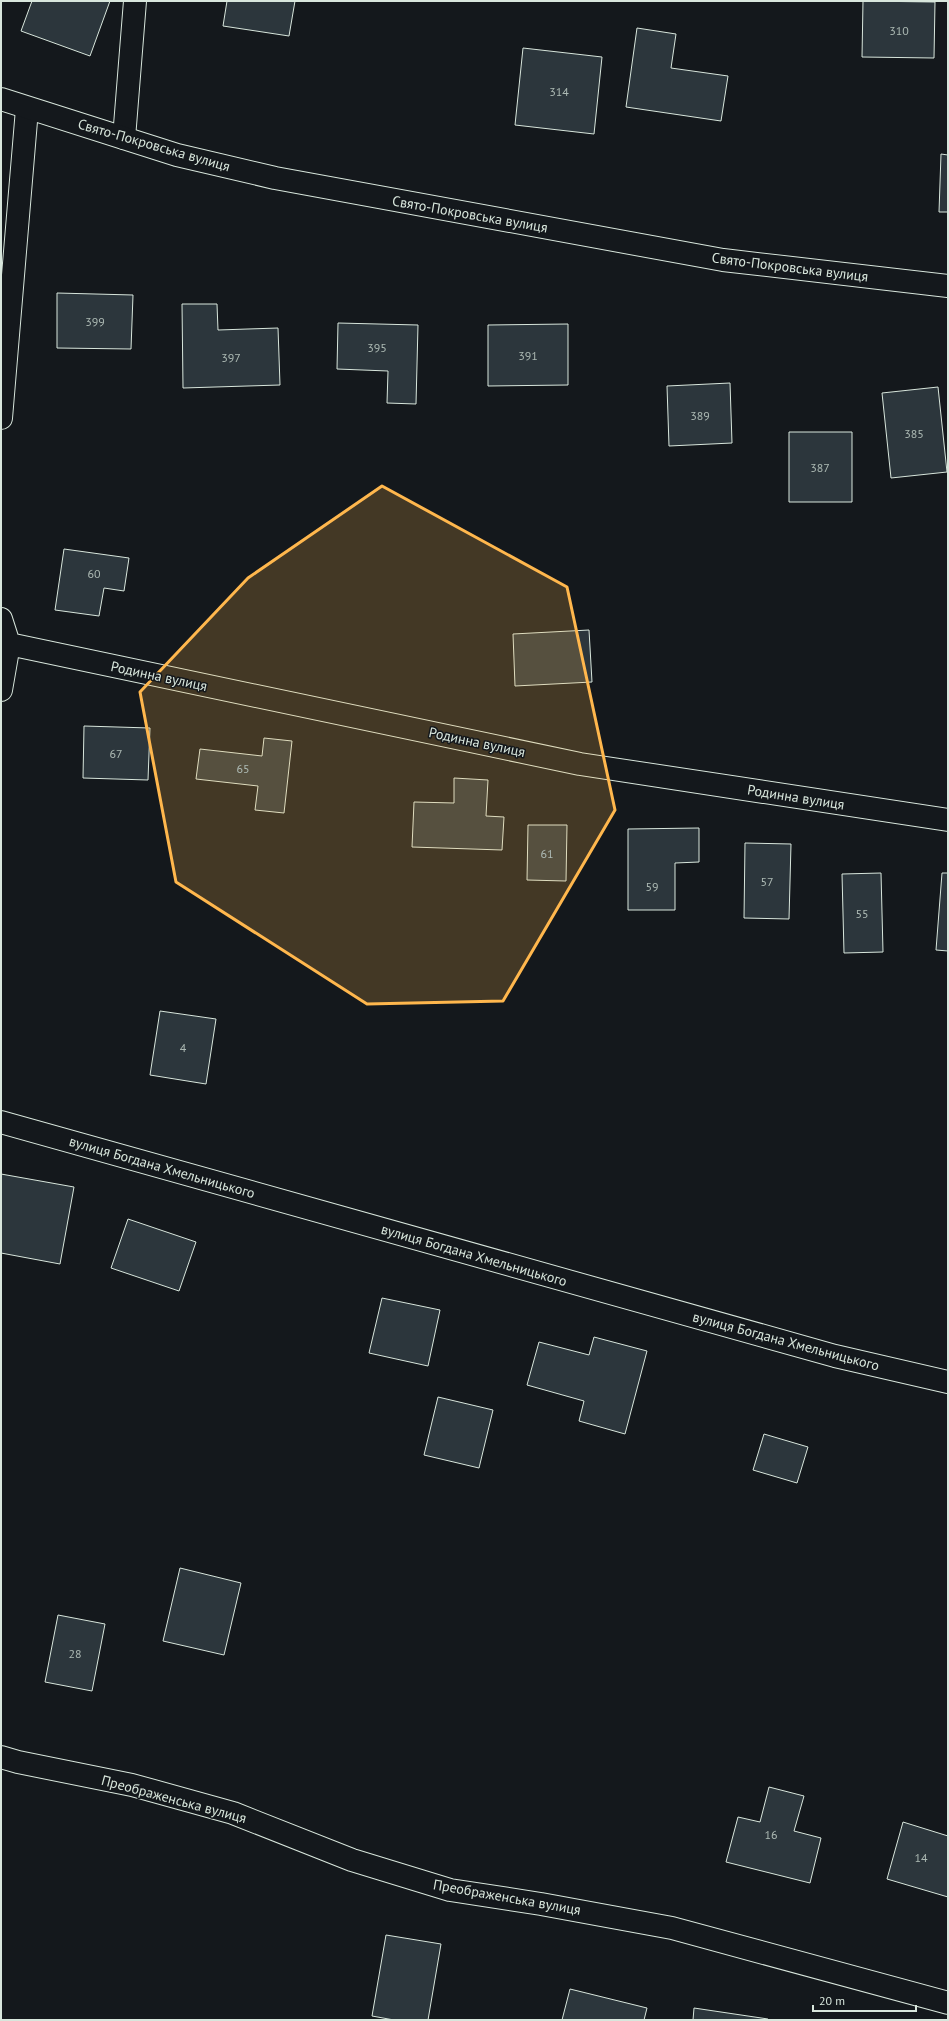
<svg xmlns="http://www.w3.org/2000/svg" width="949" height="2021" font-family="'PT Sans',sans-serif">
<style>
.building{fill:#2c363c;stroke:#d8e6dc}
.lines{fill:none;stroke-linecap:round;stroke-linejoin:round}
.minor-casing{stroke:#d8e6dc;stroke-width:24}
.major-casing{stroke:#d8e6dc;stroke-width:24}
.minor{stroke:#14181c;stroke-width:22}
.major{stroke:#14181c;stroke-width:22}
.marked{fill:#ffb74d;fill-opacity:0.2;stroke:#ffb74d;stroke-width:3;stroke-linejoin:round}
.labels{text-anchor:middle;dominant-baseline:central;stroke-width:3;stroke-linejoin:round;paint-order:stroke}
.number-label{font-size:12px;fill:#adbab4}
.street-label{font-size:14px;fill:#d8e6dc;stroke:#14181c}
</style>
<rect width="100%" height="100%" fill="#14181c"/>
<path class="building" d="M32,1H110L90,56L21,31Z
M227,1H295L289,36L223,26Z
M863,1L935,2L934,58L862,57Z
M637,28L676,34L671,68L728,76L721,121L626,107Z
M523,48L602,57L594,134L515,125Z
M941,154L948,155V212H939Z
M57,293L133,295L131,349L57,348Z
M182,304H217L218,330L278,328L280,385L183,388Z
M338,323L418,325L416,404L387,403L388,371L337,369Z
M568,324V385L488,386V325Z
M730,383L732,443L669,446L667,386Z
M938,387L947,472L891,478L882,393Z
M789,432H852V502H789Z
M64,549L129,558L124,591L104,588L99,616L55,610Z
M589,630L592,682L515,686L513,634Z
M84,726L150,728L148,780L83,778Z
M264,738L292,741L284,813L255,810L258,786L196,779L200,749L262,756Z
M454,778L488,780L486,816L504,817L502,850L412,847L414,802L454,803Z
M528,825H567L566,881L527,880Z
M699,828V862L675,863V910H628V829Z
M745,843L791,844L789,919L744,918Z
M881,873L883,952L844,953L842,874Z
M942,873H948V951L936,950Z
M160,1011L216,1019L206,1084L150,1075Z
M1,1174L74,1187L60,1264L1,1253Z
M128,1219L196,1242L179,1291L111,1268Z
M382,1298L440,1310L428,1366L369,1353Z
M594,1337L647,1351L625,1434L579,1421L584,1401L527,1385L539,1342L589,1355Z
M438,1397L493,1410L479,1468L424,1455Z
M764,1434L808,1447L797,1483L753,1470Z
M180,1568L241,1583L224,1655L163,1641Z
M58,1615L105,1624L92,1691L45,1682Z
M769,1787L804,1796L794,1831L821,1838L810,1883L726,1862L738,1817L760,1822Z
M903,1822L948,1836V1897L887,1879Z
M386,1935L441,1944L428,2020H394L372,2016Z
M570,1989L647,2008L644,2020H562Z
M694,2008L768,2019V2020H693Z"/>
<g class="lines">
<defs>
<path id="minor" d="M124,138L135,1
M1,418L27,109
M1,619L9,644L1,690
M9,644L580,764L948,820
M1,1122L835,1356L948,1382
M1,1757L18,1762L132,1785L233,1813L352,1860L450,1890L541,1904L672,1928L948,2003"/>
<path id="major" d="M1,99L177,155L275,178L723,260L948,286"/>
</defs>
<use href="#minor" class="minor-casing"/>
<use href="#major" class="major-casing"/>
<use href="#minor" class="minor"/>
<use href="#major" class="major"/>
</g>
<path class="marked" d="M382,486L567,587L615,810L503,1001L367,1004L176,882L140,692L248,578Z"/>
<g class="labels">
<g class="number-label">
<text x="899" y="30">310</text>
<text x="559" y="91">314</text>
<text x="95" y="321">399</text>
<text x="377" y="347">395</text>
<text x="528" y="355">391</text>
<text x="231" y="357">397</text>
<text x="700" y="415">389</text>
<text x="914" y="433">385</text>
<text x="820" y="467">387</text>
<text x="94" y="573">60</text>
<text x="116" y="753">67</text>
<text x="243" y="768">65</text>
<text x="547" y="853">61</text>
<text x="767" y="881">57</text>
<text x="652" y="886">59</text>
<text x="862" y="913">55</text>
<text x="183" y="1047">4</text>
<text x="75" y="1653">28</text>
<text x="771" y="1834">16</text>
<text x="921" y="1857">14</text>
</g>
<g class="street-label">
<text transform="translate(154 145) rotate(16)">Свято-Покровська вулиця</text>
<text transform="translate(470 214) rotate(10)">Свято-Покровська вулиця</text>
<text transform="translate(790 267) rotate(7)">Свято-Покровська вулиця</text>
<text transform="translate(159 676) rotate(12)">Родинна вулиця</text>
<text transform="translate(477 742) rotate(12)">Родинна вулиця</text>
<text transform="translate(796 797) rotate(9)">Родинна вулиця</text>
<text transform="translate(162 1167) rotate(16)">вулиця Богдана Хмельницького</text>
<text transform="translate(474 1255) rotate(16)">вулиця Богдана Хмельницького</text>
<text transform="translate(786 1341) rotate(15)">вулиця Богдана Хмельницького</text>
<text transform="translate(174 1799) rotate(15)">Преображенська вулиця</text>
<text transform="translate(507 1897) rotate(10)">Преображенська вулиця</text>
</g>
</g>
<rect width="949" height="2021" fill="none" stroke="#d8e6dc" stroke-width="4"/>
<path d="M813 2005v6h103v-6" fill="none" stroke="#d8e6dc" stroke-width="2"/>
<text x="819" y="2005" font-size="12" fill="#d8e6dc" stroke="#14181c" stroke-width="3" paint-order="stroke">20 m</text>
</svg>
